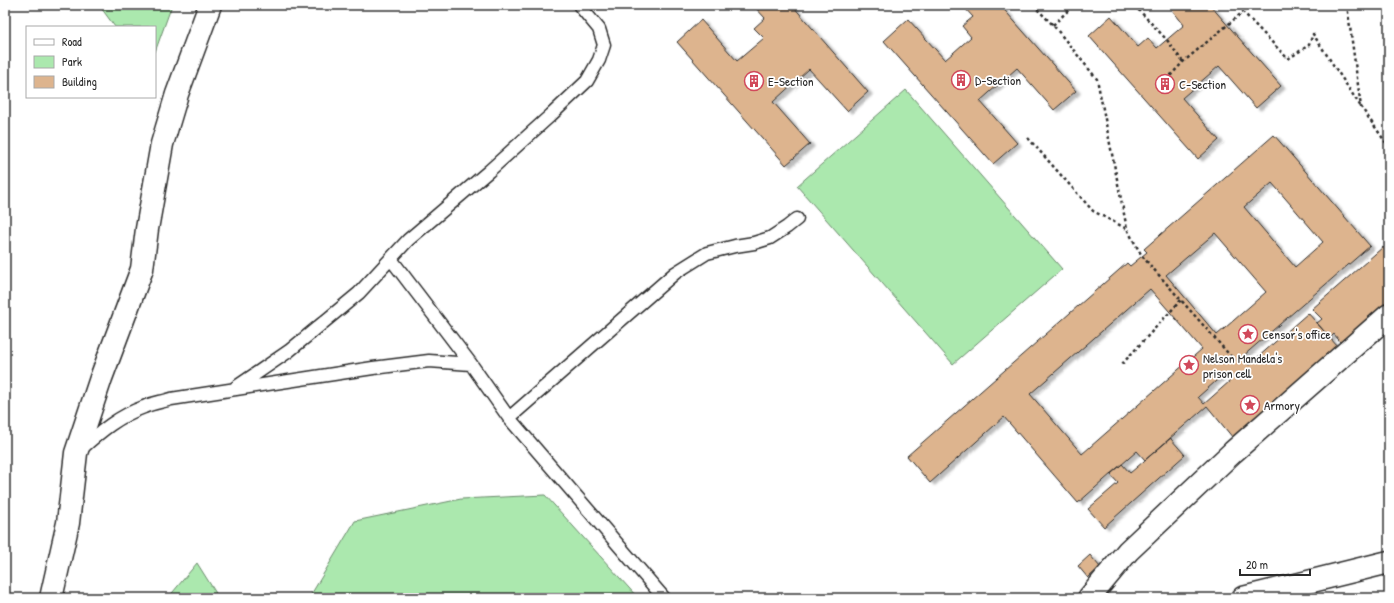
<svg xmlns="http://www.w3.org/2000/svg" width="1394" height="603" font-family="'Patrick Hand',sans-serif">
<style>
.green{fill:#abe8ae;stroke:#6b8a6c}
.building{fill:#ddb48e;stroke:#2b2b2b;fill-rule:evenodd;filter:url(#shadow)}
.lines{fill:none;stroke-linecap:round;stroke-linejoin:round}
.service-casing{stroke:#2b2b2b;stroke-width:15}
.minor-casing{stroke:#2b2b2b;stroke-width:25}
.path{stroke:#2b2b2b;stroke-width:2.5;stroke-dasharray:3 3;stroke-linecap:butt}
.service{stroke:#fff;stroke-width:12}
.minor{stroke:#fff;stroke-width:22}
.labels{text-anchor:middle;dominant-baseline:central;stroke-width:3.5;stroke-linejoin:round;paint-order:stroke}
.poi-label{font-size:13px;fill:#2b2b2b;stroke:#fff;text-anchor:start}
</style>
<defs>
<filter id="shadow"><feDropShadow dx="4.5" dy="2.5" stdDeviation="1" flood-color="#0004"/></filter>
</defs>
<rect width="100%" height="100%" fill="#fff"/>
<filter id="ink" filterUnits="userSpaceOnUse"><feTurbulence type="fractalNoise" baseFrequency=".025" numOctaves="2"/><feDisplacementMap in="SourceGraphic" scale="8" xChannelSelector="R" yChannelSelector="G"/><feConvolveMatrix kernelMatrix="1 2 1 2 8 2 1 2 1" color-interpolation-filters="sRGB"/></filter>
<g filter="url(#ink)">
<path class="green" d="M99,5H172L155,52V27H115Z
M906,90L1062,269L953,364L797,186Z
M545,495L638,598H309L355,521L461,499Z
M197,563L219,598H168Z"/>
<path class="building" d="M753,5H792L868,92L847,111L809,69L773,102L810,144L786,165L677,42L701,20L737,61L764,38L754,28L765,18Z
M962,5H1000L1076,91L1054,110L1017,68L980,101L1017,143L993,164L884,41L908,19L945,60L971,37L962,26L973,17Z
M1168,5H1210L1281,86L1256,108L1219,66L1182,98L1219,140L1198,159L1089,36L1111,16L1138,47L1148,38L1157,48L1184,25Z
M1274,135L1370,246L1242,357L1249,365L1308,313L1338,347L1233,438L1207,406L1145,460L1137,451L1078,503L1004,417L930,483L907,456L1127,263L1130,266L1147,252L1144,249ZM1272,183L1323,242L1295,267L1244,207ZM1215,233L1266,292L1217,335L1166,275ZM1150,289L1202,349L1082,454L1030,394ZM1224,374L1230,381L1204,404L1198,397Z
M1383,247L1389,254V303L1342,344L1334,334L1330,338L1317,323L1322,319L1312,309Z
M1171,439L1185,455L1104,527L1088,509L1118,483L1110,474L1122,464L1130,473L1171,438Z
M1090,555L1100,567L1088,578L1078,566Z"/>
<g class="lines">
<defs>
<path id="service" d="M391,259L471,364L509,418L664,598
M235,388L289,351L359,293L408,240L489,171L551,115L587,81L599,60L604,45L599,29L579,5
M509,418L675,273L707,253L735,246L754,243L770,238L787,227L797,219
M81,449C101,431 119,416 144,407C152,403 162,402 171,399L373,368L429,361L471,364"/>
<path id="minor" d="M51,598L68,523L76,453L101,378L142,269L147,229L162,144L177,94L210,5
M1089,598L1128,551L1233,452L1389,315
M1243,598L1389,562"/>
</defs>
<use href="#service" class="service-casing"/>
<use href="#minor" class="minor-casing"/>
<path class="path" d="M1033,5L1053,25L1097,79L1127,229L1142,256L1235,361
M1134,5L1167,40L1183,62
M1347,5L1361,107L1389,147
M1053,25L1074,5
M1158,89L1183,62L1243,12L1288,59L1309,45L1313,34L1361,107
M1028,138L1093,211L1127,229
M1122,364L1181,300"/>
<use href="#service" class="service"/>
<use href="#minor" class="minor"/>
</g>
</g>
<defs>
<symbol id="building-ring" viewBox="-11 -11 22 22"><circle r="9.5" fill="#fff" stroke="#d1495b" stroke-width="1.5"/><path d="M-4-6H4V6H1V3H-1V6H-4ZM-2.5-4.3h1.7v1.8h-1.7ZM.8-4.3h1.7v1.8H.8ZM-2.5-1h1.7V.8h-1.7ZM.8-1h1.7V.8H.8Z" fill="#d1495b"/></symbol>
<symbol id="sight-ring" viewBox="-11 -11 22 22"><circle r="9.5" fill="#fff" stroke="#d1495b" stroke-width="1.5"/><path d="M0-6L1.8-2.2L6-1.7L2.9 1.2L3.7 5.4L0 3.3L-3.7 5.4L-2.9 1.2L-6-1.7L-1.8-2.2Z" fill="#d1495b"/></symbol>
</defs>
<g fill-rule="evenodd">
<use href="#building-ring" x="950" y="69" width="22" height="22"/>
<use href="#building-ring" x="743" y="70" width="22" height="22"/>
<use href="#building-ring" x="1154" y="73" width="22" height="22"/>
<use href="#sight-ring" x="1237" y="323" width="22" height="22"/>
<use href="#sight-ring" x="1178" y="354" width="22" height="22"/>
<use href="#sight-ring" x="1239" y="394" width="22" height="22"/>
</g>
<g class="labels">
<g class="poi-label">
<text x="975" y="80">D-Section</text>
<text x="768" y="81">E-Section</text>
<text x="1179" y="84">C-Section</text>
<text x="1262" y="334">Censor's office</text>
<text x="1203" y="358">Nelson Mandela's<tspan x="1203" dy="15">prison cell</tspan></text>
<text x="1264" y="405">Armory</text>
</g>
</g>
<rect width="1394" height="603" fill="none" stroke="#fff" stroke-width="20"/>
<rect x="10" y="10" width="1374" height="583" fill="none" stroke="#2b2b2b" stroke-width="1.5" filter="url(#ink)"/>
<rect x="26" y="26" width="130" height="72" fill="#ffffff" stroke="#aaaaaa"/>
<rect x="34" y="39" width="20" height="6" fill="#ffffff" stroke="#aaaaaa"/>
<text x="62" y="46" font-size="12" fill="#2b2b2b">Road</text>
<rect x="34" y="56" width="20" height="12" fill="#abe8ae" stroke="#aaaaaa"/>
<text x="62" y="66" font-size="12" fill="#2b2b2b">Park</text>
<rect x="34" y="76" width="20" height="12" fill="#ddb48e" stroke="#aaaaaa"/>
<text x="62" y="86" font-size="12" fill="#2b2b2b">Building</text>
<path d="M1240 569v6h70v-6" fill="none" stroke="#2b2b2b" stroke-width="2"/>
<text x="1246" y="569" font-size="12" fill="#2b2b2b" stroke="#ffffff" stroke-width="3" paint-order="stroke">20 m</text>
</svg>
